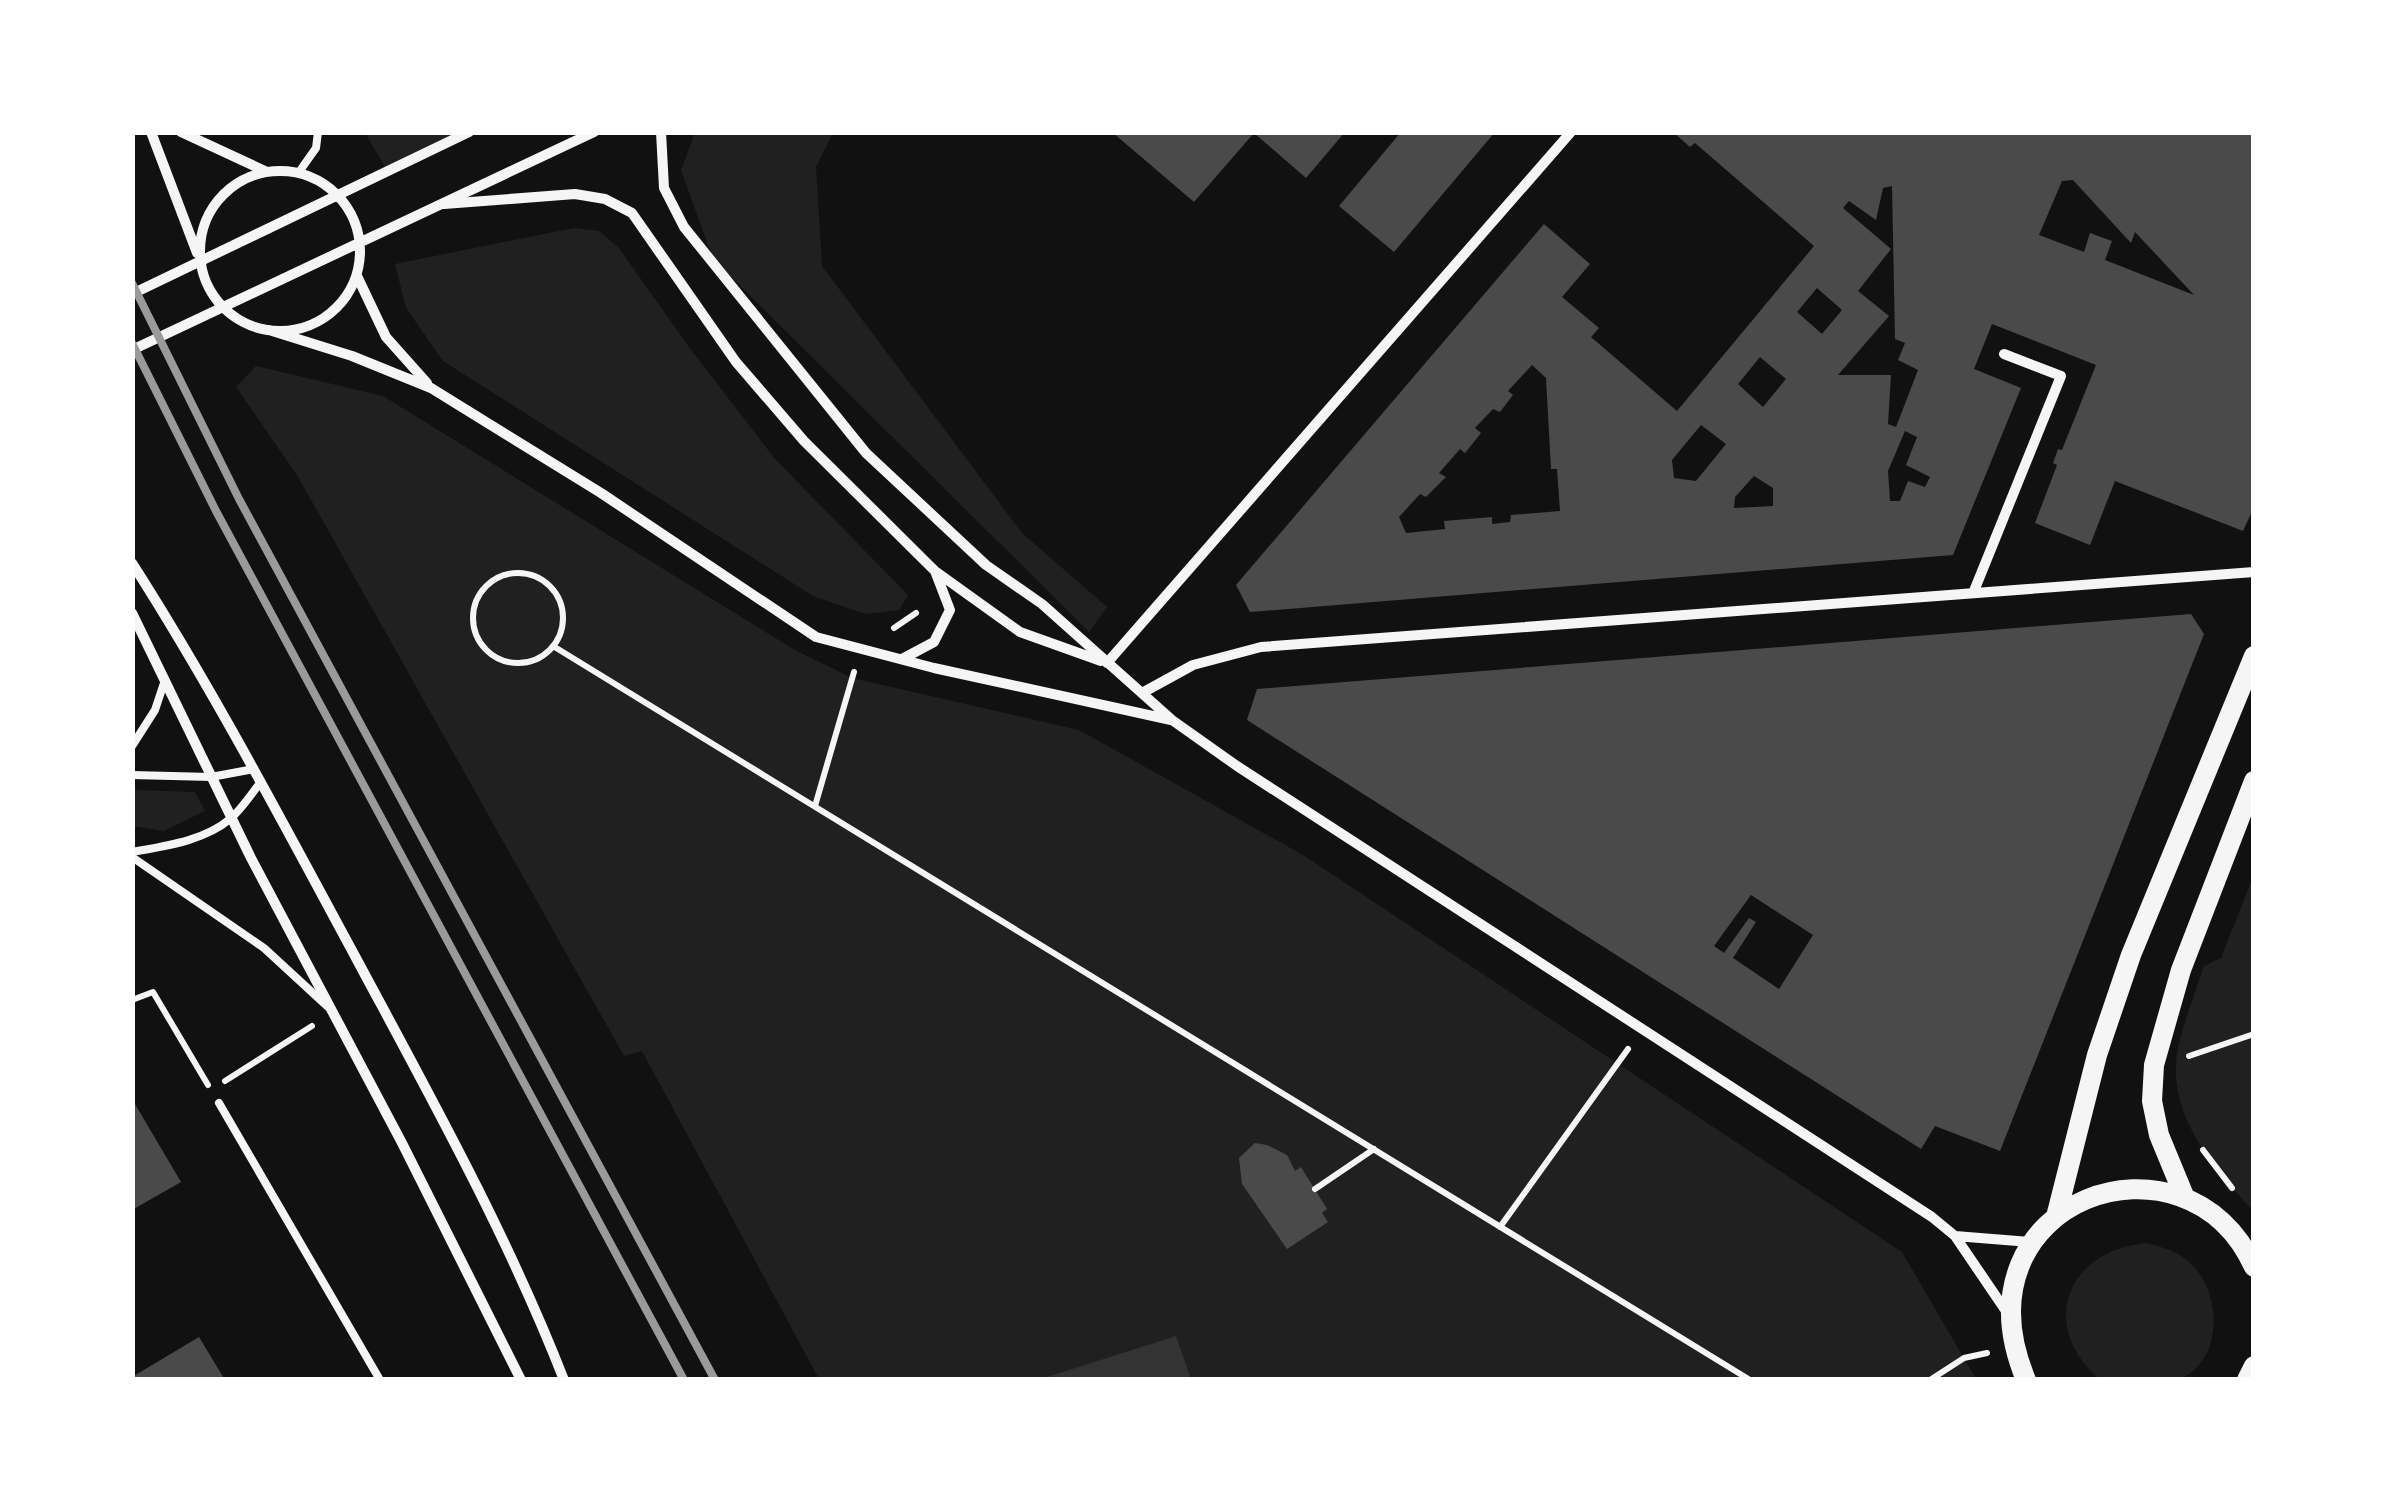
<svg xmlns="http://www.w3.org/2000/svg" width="2386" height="1512" font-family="'Sofia Sans Condensed',sans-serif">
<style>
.green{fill:#202020}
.water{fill:#333}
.building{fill:#4a4a4a;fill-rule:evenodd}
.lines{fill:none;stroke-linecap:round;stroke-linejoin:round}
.path{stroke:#f5f5f5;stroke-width:6}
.service{stroke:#f5f5f5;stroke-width:8}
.minor{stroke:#f5f5f5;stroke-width:10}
.secondary{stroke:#f5f5f5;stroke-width:20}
.rail{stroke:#9a9a9a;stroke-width:8}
</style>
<rect width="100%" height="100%" fill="#111"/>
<path class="green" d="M365,133H469L387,170Z
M695,133H833L816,167L822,266L1022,533L1107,607L1089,632L713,259L681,170Z
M574,228L599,231L619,248L686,343L775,459L908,595L899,610L865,614L813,596L443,361L406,308L395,264Z
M256,366L383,396L793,649L852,678L1079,730L1303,855L1902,1252L1976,1379H819L642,1051L624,1056L297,475L236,387Z
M132,790L195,792L205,811L164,831L133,826Z
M2253,877V1211C2213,1167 2165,1113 2178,1048C2184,1021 2195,993 2204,966L2221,958Z
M2146,1243C2162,1247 2176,1251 2188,1261C2221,1289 2225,1354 2184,1377C2169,1385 2119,1380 2099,1379C2038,1325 2066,1251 2146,1243Z"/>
<path class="water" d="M1176,1336L1191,1379H1048L1047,1377Z"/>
<path class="building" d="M1112,132H1345L1306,178L1254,133L1194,202Z
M1401,132H1495L1394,252L1339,206Z
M1673,132H2254V507L2243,531L2115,481L2090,545L2035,523L2057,465L2053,463L2058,449L2062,450L2096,365L1992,324L1974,369L2021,388L1953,555L1250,612L1236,585L1544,224L1590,264L1562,297L1599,328L1591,337L1677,411L1814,246L1695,143L1690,147ZM2073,180L2131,243L2135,232L2194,295L2105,260L2112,241L2090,233L2084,252L2039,235L2062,181ZM1892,186L1895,339L1905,343L1898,360L1918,370L1896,427L1888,424L1891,375H1838L1889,316L1858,291L1891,249L1843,208L1849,201L1876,220L1883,188ZM1817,288L1842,310L1822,334L1797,312ZM1760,357L1786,379L1763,407L1738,384ZM1532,365L1546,378L1551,469H1557L1560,511L1511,515L1510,522L1492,524V517L1444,521L1445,529L1406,533L1399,517L1420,494L1426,497L1446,477L1439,473L1460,449L1465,453L1481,433L1475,428L1493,409L1500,412L1513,395L1508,391ZM1701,425L1726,444L1696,481L1674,478L1672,460ZM1905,431L1917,437L1906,465L1930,477L1925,487L1908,481L1900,501H1890L1888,471ZM1754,476L1773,488V506L1734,508L1735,497Z
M2191,614L2204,634L2000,1151L1935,1126L1921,1149L1247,720L1257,689ZM1751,895L1813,935L1779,989L1733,958L1756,922L1749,918L1724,953L1714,946Z
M132,1099L181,1182L132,1210Z
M1255,1143L1267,1145L1287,1155L1295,1171L1301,1167L1327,1209L1322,1213L1328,1222L1287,1249L1242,1184L1239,1158Z
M199,1337L225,1380H132V1377Z"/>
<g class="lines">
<path class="path" d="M473 618a45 45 0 1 1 90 0a45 45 0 1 1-90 0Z
M894,628L916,613
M553,646L1750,1380
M815,806L854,672
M132,1000L153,992L208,1085
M2189,1056L2254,1034
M225,1081L312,1026
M2203,1150L2232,1188
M1315,1189L1374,1149
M1500,1227L1628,1049
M1930,1380L1964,1358L1987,1353"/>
<path class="service" d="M299,172L316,148L318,132
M132,746L155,710L165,680
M132,775L211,777L254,769
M132,852C165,846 204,841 230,819C242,809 251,794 261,782
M132,857L264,948L327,1006
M219,1103L380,1380"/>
<path class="minor" d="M151,132L197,253
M181,132L265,171
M661,132L664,188L684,227L866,453L986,565L1042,604L1172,720L1237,766L1932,1217L1955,1236L2008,1314
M200 251a80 80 0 1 1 160 0a80 80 0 1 1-160 0Z
M444,204L575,194L605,199L632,213L736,362L804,441L935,571L1020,632L1101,661
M357,276L386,337L427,383
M132,294L469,132
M269,330L352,356L431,388L601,493L816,637L934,668L1171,720
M132,350L594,132
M132,563C214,691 284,825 356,958C430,1096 507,1234 564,1380
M1974,591L2061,376L2004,354
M132,613L251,858L402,1143L521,1380
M902,659L934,642L950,610L935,571
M1107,663L1571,132
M1142,693L1193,665L1261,647L2254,572
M1955,1236L2030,1242"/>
<path class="secondary" d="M2185,1198L2159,1135L2152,1101L2154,1065L2181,970L2254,781
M2056,1217L2097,1055L2131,955L2254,656
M2026,1380C1950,1198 2187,1118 2254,1267
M2247,1380L2254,1366"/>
<path class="rail" d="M132,283L239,499L715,1380
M132,343L216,511L684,1380"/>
</g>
<rect width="2386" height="1512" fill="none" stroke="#ffffff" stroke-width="270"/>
</svg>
